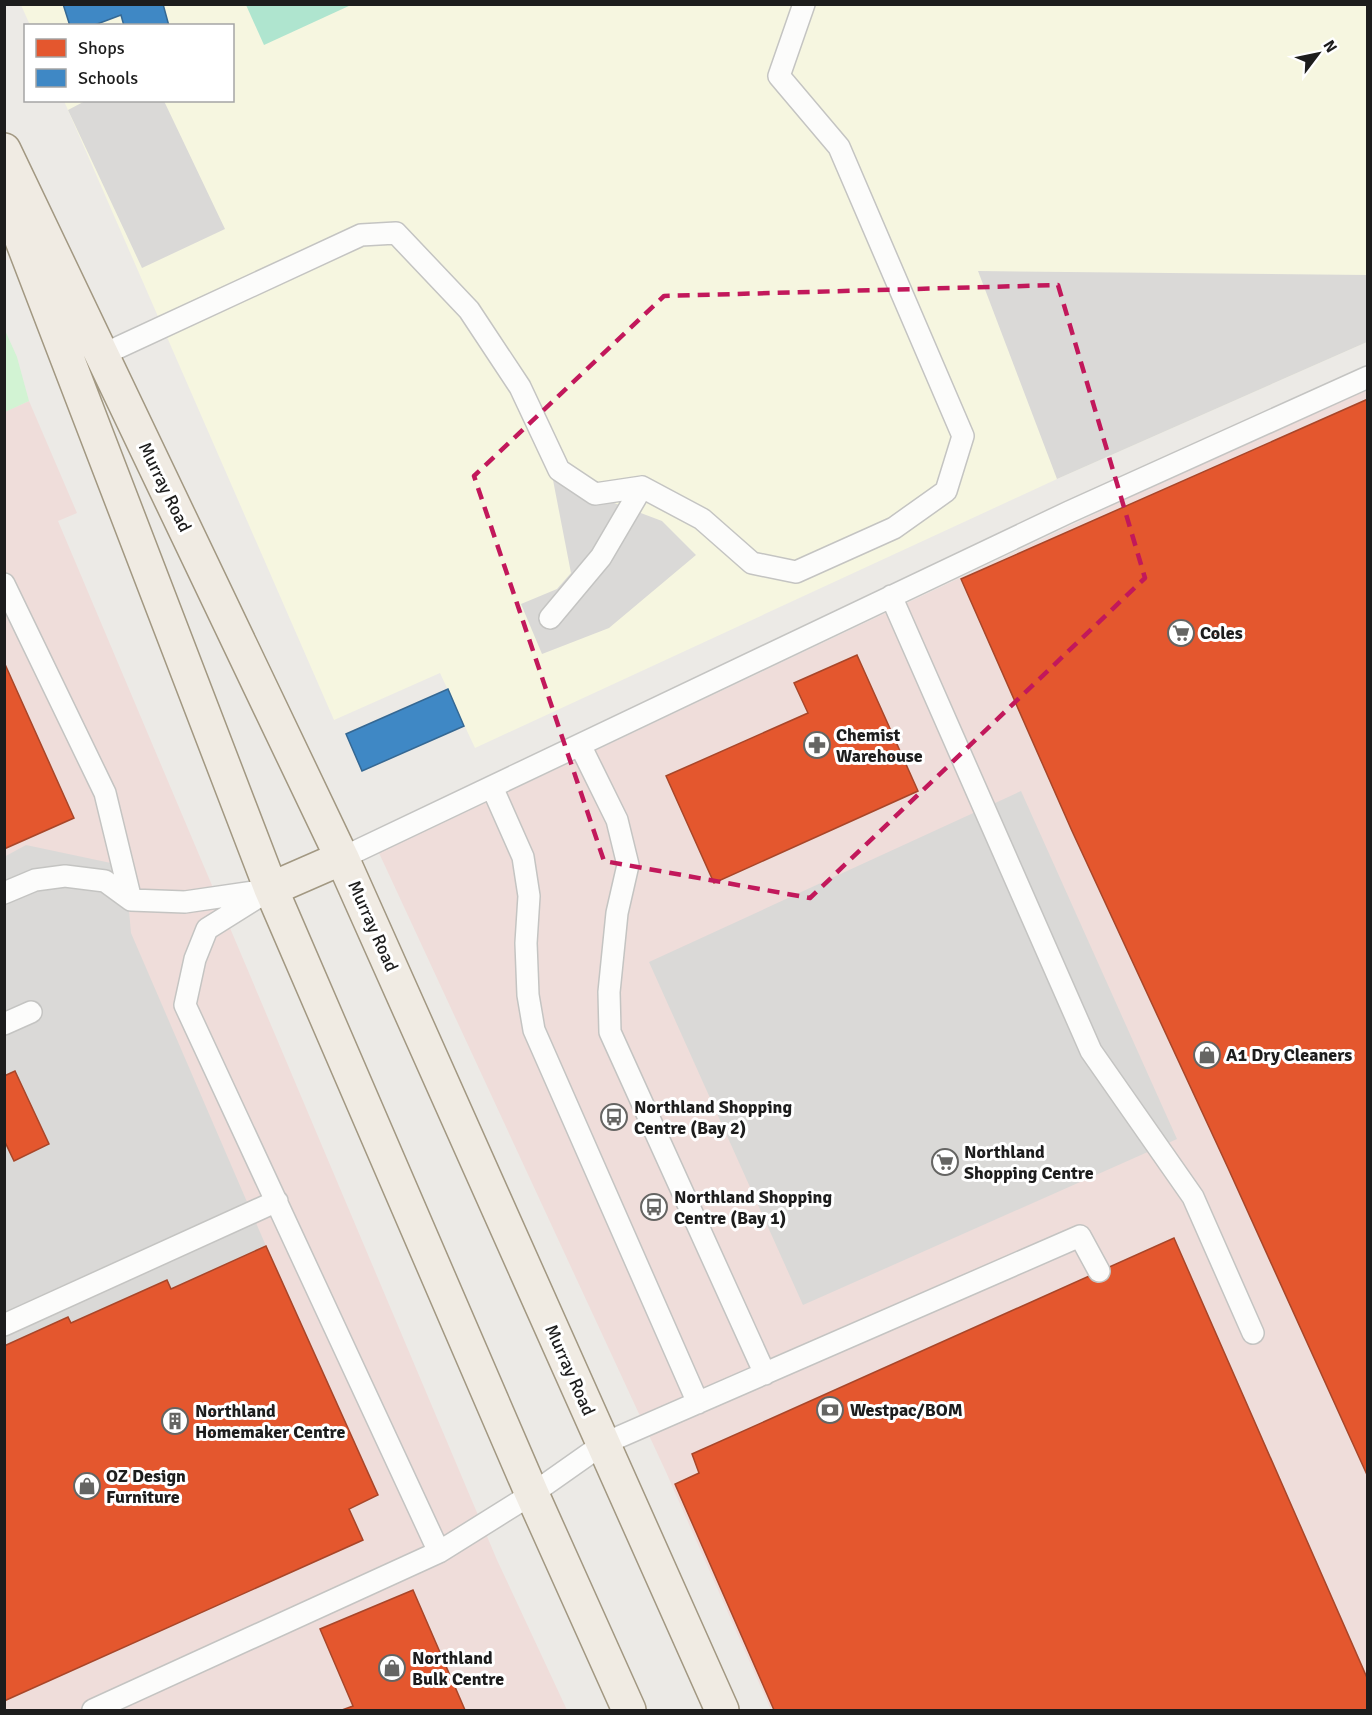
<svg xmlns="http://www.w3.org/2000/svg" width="1372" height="1715" font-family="Signika,sans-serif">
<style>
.commercial{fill:#efddda}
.education{fill:#f6f6e0}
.religious{fill:#dad9d7}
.park{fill:#d2f3d3}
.pitch{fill:#afe5cf}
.shops{fill:#e4572e;stroke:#a84629;stroke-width:1.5}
.schools{fill:#3f88c5;stroke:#356893;stroke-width:1.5}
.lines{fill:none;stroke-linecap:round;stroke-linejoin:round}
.lane-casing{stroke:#c4c4c2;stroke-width:24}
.primary-casing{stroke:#a29882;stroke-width:36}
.lane{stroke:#fcfcfb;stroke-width:21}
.primary{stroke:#f0ebe3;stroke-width:33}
.marked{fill:none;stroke:#c2185b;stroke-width:4.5;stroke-dasharray:12 8;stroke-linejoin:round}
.labels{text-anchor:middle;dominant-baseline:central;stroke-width:6;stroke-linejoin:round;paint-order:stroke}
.street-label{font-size:18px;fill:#1d1d1d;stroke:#fff}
.poi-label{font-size:18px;font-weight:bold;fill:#1d1d1d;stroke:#fff;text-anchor:start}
</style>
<rect width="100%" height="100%" fill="#eceae6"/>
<path class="commercial" d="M1367,385V1710H771L666,1472L379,853Z
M29,401L77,513L58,521L497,1560L567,1710H5L4,412Z"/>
<path class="education" d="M21,5H1367V342L1057,479L475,748L440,673L334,720L64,101L232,100V26L30,25Z"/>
<path class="religious" d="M87,100L164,101L225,229L142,268L68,110Z
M978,271L1367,275V342L1057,479Z
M553,480L662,521L696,555L609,628L542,654L521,604L557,589L571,573Z
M1021,791L1177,1139L803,1305L649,962Z
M26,845L125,866L131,933L266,1246L171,1289L166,1280L71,1323L68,1317L4,1346V857Z"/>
<path class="park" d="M4,328L17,357L29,401L5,412Z"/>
<path class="pitch" d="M246,5H351L264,45Z"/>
<path class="shops" d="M1368,399V1477L1228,1168L1072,831L961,579Z
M857,655L918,791L714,883L666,776L808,713L794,683Z
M4,662L74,818L4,849Z
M15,1071L49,1144L14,1161L4,1140V1076Z
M1174,1238L1368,1680V1710H774L675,1484L699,1473L692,1454Z
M266,1246L378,1495L349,1509L363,1540L4,1701V1346L68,1317L71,1323L167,1280L171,1289Z
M413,1590L465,1710H342L353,1706L320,1629Z"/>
<path class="schools" d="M63,4H163L169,26H124L121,15L92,26H70Z
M448,689L464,726L362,771L346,734Z"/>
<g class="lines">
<defs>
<path id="lane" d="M102,355L361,235L396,233L469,310L520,387L559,470L595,494L642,487L702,519L752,563L796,572L894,528L946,491L963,436L839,147L779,76L804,4
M4,584L105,793L131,900
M891,596L1091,1051L1193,1197L1253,1333
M550,618L601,557L642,487
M580,745L617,820L628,865L617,913L609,992L610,1032L765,1374
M492,787L523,857L529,896L526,943L528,995L534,1030L698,1403
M342,858L1069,512L1368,377
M271,889L207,929L195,959L185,1005L439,1552
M4,893L35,880L65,876L105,881L131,900L185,902L260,891
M4,1024L31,1012
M4,1325L277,1201
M93,1710L439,1552L532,1494L603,1444L1080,1236L1099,1271"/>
<path id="primary" d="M4,150L342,858L722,1710
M8,204L271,889L532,1494L629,1710
M271,889L342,858"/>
</defs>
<use href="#lane" class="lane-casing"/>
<use href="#primary" class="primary-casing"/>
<use href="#lane" class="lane"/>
<use href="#primary" class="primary"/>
</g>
<path class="marked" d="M1058,285L1145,578L810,898L604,861L474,476L664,296Z"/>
<defs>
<symbol id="supermarket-ring" viewBox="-11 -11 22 22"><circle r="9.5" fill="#fff" stroke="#656563" stroke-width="1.5"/><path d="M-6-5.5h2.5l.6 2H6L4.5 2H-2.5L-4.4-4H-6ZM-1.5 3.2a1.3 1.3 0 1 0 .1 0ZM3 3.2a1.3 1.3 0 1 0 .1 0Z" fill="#656563"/></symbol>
<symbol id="pharmacy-ring" viewBox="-11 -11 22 22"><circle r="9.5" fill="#fff" stroke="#656563" stroke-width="1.5"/><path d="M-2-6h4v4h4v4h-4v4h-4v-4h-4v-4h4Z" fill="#656563"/></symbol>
<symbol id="shop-ring" viewBox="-11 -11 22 22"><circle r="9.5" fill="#fff" stroke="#656563" stroke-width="1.5"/><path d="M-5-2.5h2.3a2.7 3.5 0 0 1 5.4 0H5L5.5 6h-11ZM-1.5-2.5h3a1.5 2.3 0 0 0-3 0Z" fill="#656563"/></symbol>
<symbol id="bus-ring" viewBox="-11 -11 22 22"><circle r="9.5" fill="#fff" stroke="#656563" stroke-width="1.5"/><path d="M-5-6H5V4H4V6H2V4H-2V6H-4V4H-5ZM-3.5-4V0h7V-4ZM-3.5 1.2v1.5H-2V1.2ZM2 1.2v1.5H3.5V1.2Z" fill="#656563"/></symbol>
<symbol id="bank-ring" viewBox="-11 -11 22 22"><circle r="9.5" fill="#fff" stroke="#656563" stroke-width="1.5"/><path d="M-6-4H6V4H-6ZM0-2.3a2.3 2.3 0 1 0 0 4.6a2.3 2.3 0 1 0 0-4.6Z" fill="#656563"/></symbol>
<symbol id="building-ring" viewBox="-11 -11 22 22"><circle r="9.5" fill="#fff" stroke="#656563" stroke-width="1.5"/><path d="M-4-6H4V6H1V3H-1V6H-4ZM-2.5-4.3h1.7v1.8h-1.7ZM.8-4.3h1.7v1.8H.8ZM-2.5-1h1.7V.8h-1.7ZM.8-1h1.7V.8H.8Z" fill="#656563"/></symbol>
</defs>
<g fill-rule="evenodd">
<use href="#supermarket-ring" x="1166" y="618" width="30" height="30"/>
<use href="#pharmacy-ring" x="802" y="730" width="30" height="30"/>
<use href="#shop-ring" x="1192" y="1040" width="30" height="30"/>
<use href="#bus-ring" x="599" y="1102" width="30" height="30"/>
<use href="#supermarket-ring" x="930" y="1147" width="30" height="30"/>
<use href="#bus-ring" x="639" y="1192" width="30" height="30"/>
<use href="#bank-ring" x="815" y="1395" width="30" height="30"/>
<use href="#building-ring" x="160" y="1406" width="30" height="30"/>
<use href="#shop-ring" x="72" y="1471" width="30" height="30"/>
<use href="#shop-ring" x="377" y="1653" width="30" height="30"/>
</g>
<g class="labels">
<g class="street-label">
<text transform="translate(165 487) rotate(64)">Murray Road</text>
<text transform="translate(373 926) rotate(66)">Murray Road</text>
<text transform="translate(570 1370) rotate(66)">Murray Road</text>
</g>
<g class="poi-label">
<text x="1200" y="633">Coles</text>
<text x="836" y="735">Chemist<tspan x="836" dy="21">Warehouse</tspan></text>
<text x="1226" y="1055">A1 Dry Cleaners</text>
<text x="634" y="1107">Northland Shopping<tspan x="634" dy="21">Centre (Bay 2)</tspan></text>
<text x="964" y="1152">Northland<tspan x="964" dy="21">Shopping Centre</tspan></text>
<text x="674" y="1197">Northland Shopping<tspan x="674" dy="21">Centre (Bay 1)</tspan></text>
<text x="850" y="1410">Westpac/BOM</text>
<text x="195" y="1411">Northland<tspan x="195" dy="21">Homemaker Centre</tspan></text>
<text x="106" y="1476">OZ Design<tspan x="106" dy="21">Furniture</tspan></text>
<text x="412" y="1658">Northland<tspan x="412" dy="21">Bulk Centre</tspan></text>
</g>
</g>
<rect width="1372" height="1715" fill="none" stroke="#1d1d1d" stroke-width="12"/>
<rect x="24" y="24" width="210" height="78" fill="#ffffff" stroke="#a5a5a5" stroke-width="1.5"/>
<rect x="36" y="39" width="30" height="18" fill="#e4572e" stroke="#a5a5a5" stroke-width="1.5"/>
<text x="78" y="54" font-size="18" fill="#1d1d1d">Shops</text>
<rect x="36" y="69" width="30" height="18" fill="#3f88c5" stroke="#a5a5a5" stroke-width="1.5"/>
<text x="78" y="84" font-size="18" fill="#1d1d1d">Schools</text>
<g transform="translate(1318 54) rotate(58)" stroke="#ffffff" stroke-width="4.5" paint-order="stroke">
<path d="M0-4.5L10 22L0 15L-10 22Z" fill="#1d1d1d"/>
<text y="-9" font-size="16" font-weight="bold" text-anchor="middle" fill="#1d1d1d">N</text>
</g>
</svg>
